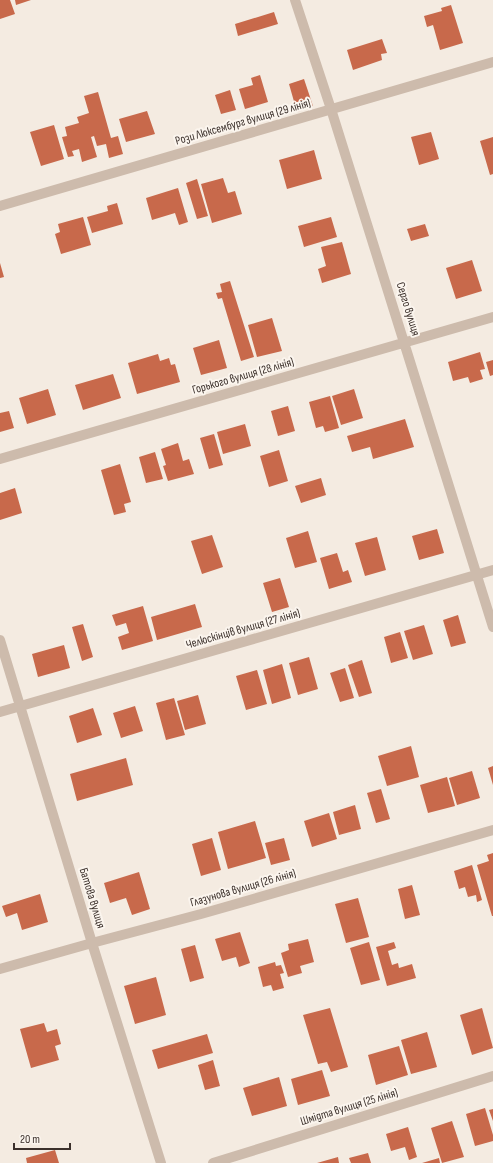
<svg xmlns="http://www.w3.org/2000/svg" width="493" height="1163" font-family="'Sofia Sans Condensed',sans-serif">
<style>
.building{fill:#c8694b}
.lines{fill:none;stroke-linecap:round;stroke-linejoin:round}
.street{stroke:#cdbbac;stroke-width:10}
.labels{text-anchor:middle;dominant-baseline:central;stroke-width:4;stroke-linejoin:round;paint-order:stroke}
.street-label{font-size:12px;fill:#3b302b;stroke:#fbf5ee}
</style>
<rect width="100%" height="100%" fill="#f4ebe1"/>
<path class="building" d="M0,0H10L15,14L0,19Z
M15,0H31L16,5Z
M451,5L463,43L440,50L433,25L427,27L424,16L442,11L441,8Z
M274,12L278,24L238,36L235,24Z
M382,39L387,53L381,54L382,60L353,70L347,50Z
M260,75L268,102L245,109L239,89L253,85L251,78Z
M304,79L313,106L297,112L289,84Z
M230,90L236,110L221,114L215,95Z
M98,92L111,138L118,136L123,154L109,158L106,144L97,146L94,136L91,137L97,157L82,162L79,149L72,151L74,156L68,157L62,137L67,136L65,127L79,123L77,117L89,113L84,96Z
M147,111L155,134L126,142L119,119Z
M54,125L64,159L41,166L30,132Z
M431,132L439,159L419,165L411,137Z
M493,137V174L490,175L480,141Z
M314,150L322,179L287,189L279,160Z
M223,178L228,193L235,191L242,214L212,223L201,184Z
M197,179L208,216L197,219L186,183Z
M178,188L188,222L179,225L175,213L152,220L146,198Z
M117,203L123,224L92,233L87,217L108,211L107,206Z
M83,217L91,245L61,254L55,234L60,232L58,224Z
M331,217L337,237L304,247L298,226Z
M425,224L429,236L411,241L407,229Z
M342,242L351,274L322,283L318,269L326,266L321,247Z
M472,260L482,291L456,299L446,268Z
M0,263L4,277L0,278Z
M230,281L254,357L241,361L222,298L218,299L216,293L222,292L220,284Z
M272,318L282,351L257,357L248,325Z
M219,340L227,368L201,375L193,348Z
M480,352L485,369L480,370L483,379L470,383L468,377L453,381L448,362Z
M158,354L160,361L169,358L171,365L175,364L180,382L137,394L128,363Z
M493,360V375L490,376L486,362Z
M113,374L121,398L83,410L75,385Z
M48,389L56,415L27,424L19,398Z
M354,389L363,418L341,425L332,396Z
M330,396L339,428L325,432L323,426L316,428L309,402Z
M288,406L295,431L278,436L271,411Z
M9,411L14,428L0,432V413Z
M405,419L414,447L373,459L370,447L352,452L347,436Z
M245,424L251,446L223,454L217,432Z
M214,434L223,465L209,469L200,438Z
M178,443L183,461L189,459L194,474L168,481L163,466L166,465L161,449Z
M279,450L288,481L269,487L260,456Z
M155,452L163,479L146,483L139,457Z
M120,464L131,502L124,504L126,512L114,515L101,470Z
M321,478L326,495L301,503L295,486Z
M15,488L22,513L0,520V493Z
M437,529L444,553L419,560L412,536Z
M308,531L317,562L295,568L286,538Z
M212,535L223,567L202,574L191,541Z
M377,537L386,570L365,576L355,543Z
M337,553L343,572L348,570L352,582L329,589L320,558Z
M280,578L289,607L272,612L263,583Z
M195,604L202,627L157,640L151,617Z
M143,606L153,641L122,650L118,637L129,633L126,623L116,626L112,615Z
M458,615L466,643L451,647L443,620Z
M83,624L93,657L82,661L72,627Z
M424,625L433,654L413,660L404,631Z
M400,632L408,658L391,663L384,637Z
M64,645L70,668L38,677L32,654Z
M309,657L318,689L298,695L289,663Z
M362,660L372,693L359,697L348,665Z
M282,664L291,698L272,704L263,670Z
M345,668L354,698L340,702L330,673Z
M257,670L267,704L246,710L236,676Z
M198,695L206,724L185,730L177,701Z
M174,698L185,735L166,740L156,703Z
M135,706L143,731L121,738L113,713Z
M93,708L102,735L77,743L69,716Z
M411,746L419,777L387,786L378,756Z
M126,758L133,785L77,801L70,774Z
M493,766V785L488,768Z
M472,771L480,798L457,805L449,778Z
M447,777L455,806L428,813L420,785Z
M381,789L390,819L376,823L367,793Z
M355,805L361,829L339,835L333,812Z
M329,813L337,839L312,847L304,821Z
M255,821L266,858L228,869L218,832Z
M212,838L221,870L201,876L192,844Z
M284,838L290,860L271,865L265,843Z
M493,853V916H492L477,865L489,861L487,855Z
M472,865L482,900L477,902L476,895L468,897L465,887L459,889L454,871Z
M139,872L150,909L132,915L126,898L110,903L104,883Z
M412,885L420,915L405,919L398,889Z
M40,894L48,922L22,930L17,913L6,917L2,906Z
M358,898L369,937L346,943L335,904Z
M240,932L250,963L239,967L236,957L222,961L215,939Z
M308,939L314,962L300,966L302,973L288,977L281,953L289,950L288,944Z
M369,942L380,980L361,985L350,948Z
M394,942L396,948L388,951L392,965L398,963L399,968L412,964L416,978L387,986L376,947Z
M195,945L204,978L190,982L181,949Z
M275,962L276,966L281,965L284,973L280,974L284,988L273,991L271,985L263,987L258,967Z
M156,977L166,1015L135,1024L124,986Z
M330,1008L348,1067L331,1072L327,1062L318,1064L303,1015Z
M482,1008L493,1048L472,1055L460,1015Z
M44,1023L47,1032L57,1029L61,1044L55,1046L59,1060L31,1068L20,1029Z
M427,1032L437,1067L411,1074L401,1040Z
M207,1034L213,1053L158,1069L152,1050Z
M399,1046L408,1075L376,1085L368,1055Z
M213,1060L220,1086L205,1090L198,1065Z
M322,1070L330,1096L298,1105L291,1079Z
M279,1077L287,1106L252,1116L243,1088Z
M485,1108L493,1135V1141L475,1146L466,1114Z
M493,1109V1121L489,1110Z
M452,1121L464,1157L442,1163L431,1128Z
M408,1127L417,1157L409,1160L405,1147L391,1151L386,1134Z
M55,1150L59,1163H27L26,1158Z
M368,1153L371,1163H351L349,1158Z
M338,1157L339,1163H317Z
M439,1158L440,1163H422Z"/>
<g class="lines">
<path class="street" d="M295,0L331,109L493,627
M0,206L493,62
M0,459L493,317
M0,640L92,943L161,1163
M0,712L493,570
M0,969L92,943L201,914L493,830
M213,1163L493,1076"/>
</g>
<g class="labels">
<g class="street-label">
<text transform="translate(243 122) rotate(-16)">Рози Люксембург вулиця (29 лiнiя)</text>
<text transform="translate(408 309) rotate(73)">Серго вулиця</text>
<text transform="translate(243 376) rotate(-16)">Горького вулиця (28 лiнiя)</text>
<text transform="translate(243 629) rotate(-16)">Челюскінців вулиця (27 лiнiя)</text>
<text transform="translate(243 888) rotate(-16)">Глазунова вулиця (26 лiнiя)</text>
<text transform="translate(92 898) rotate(73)">Батова вулиця</text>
<text transform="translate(349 1107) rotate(-17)">Шмідта вулиця (25 лiнiя)</text>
</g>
</g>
<path d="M14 1143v6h56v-6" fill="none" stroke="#3b302b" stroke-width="2"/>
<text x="20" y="1143" font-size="12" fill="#3b302b" stroke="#fbf5ee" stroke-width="3" paint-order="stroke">20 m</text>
</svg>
